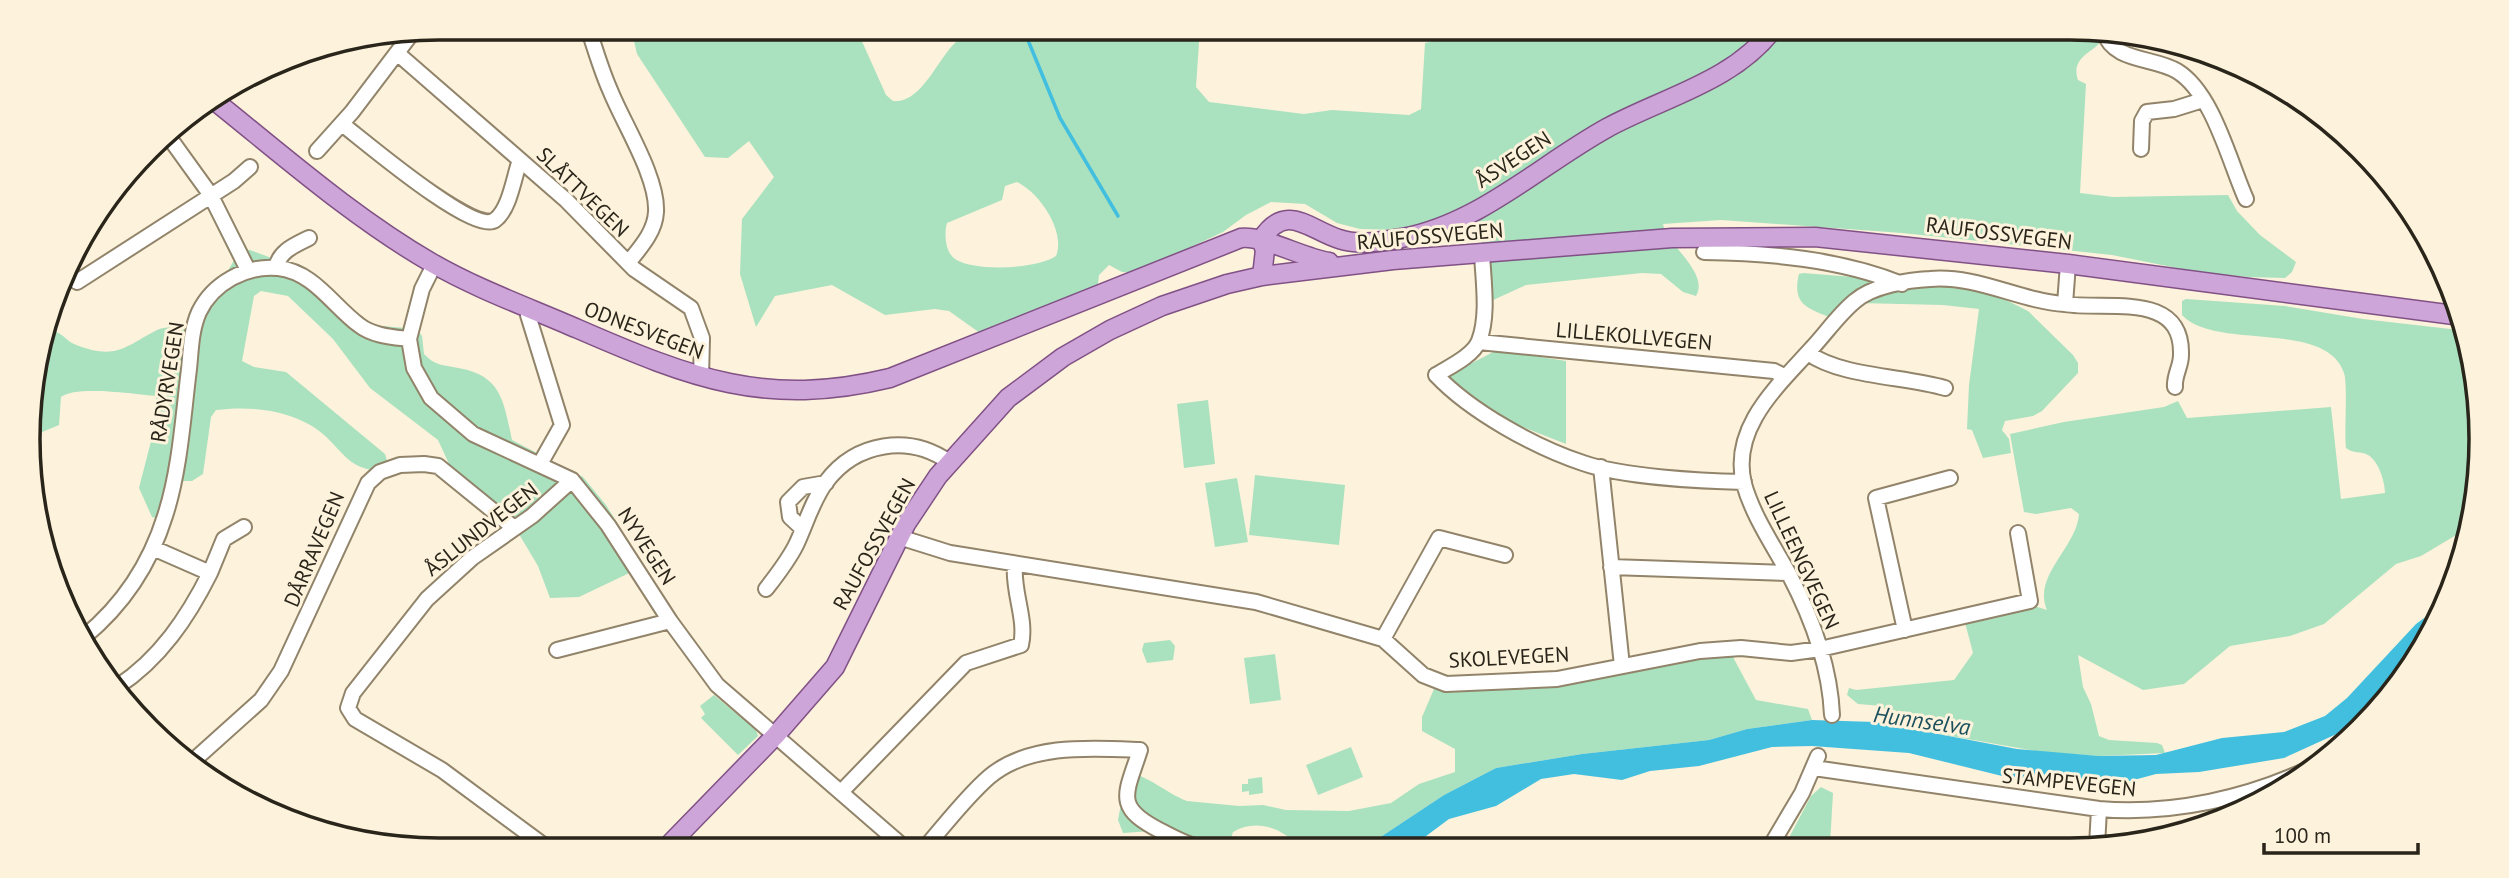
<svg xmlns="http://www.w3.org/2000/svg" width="2509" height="878" font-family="'PT Sans',sans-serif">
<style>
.green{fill:#aae2bf;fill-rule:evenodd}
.water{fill:#42bfdf}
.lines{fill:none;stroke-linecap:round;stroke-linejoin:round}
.stream{stroke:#42bfdf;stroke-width:3.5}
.minor-casing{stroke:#91846a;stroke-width:18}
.major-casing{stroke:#805185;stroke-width:21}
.minor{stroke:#fff;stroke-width:14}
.major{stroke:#cea5d8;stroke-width:18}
.labels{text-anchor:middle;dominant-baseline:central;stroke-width:6;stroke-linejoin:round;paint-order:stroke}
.street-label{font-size:21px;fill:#2a251a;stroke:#fdf2db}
.water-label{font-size:23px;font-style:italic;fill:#1d515e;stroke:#fdf2db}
.rim{fill:none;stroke:#2a251a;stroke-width:3.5}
</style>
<rect width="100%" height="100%" fill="#fdf2db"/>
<path class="green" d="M631,28H856L886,95L893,101C921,104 937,60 955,43C961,37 971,33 979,28H1200L1196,87L1209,102L1304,114L1332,110L1409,115L1421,109L1425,43L1453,36L1464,28H2070L2107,33C2100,52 2069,54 2078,80L2086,84L2080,193L2113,197L2228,195L2237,211L2260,235L2296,262L2292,272L2285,278L2248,277L2197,272L2112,255L1902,233L1721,220L1663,224C1666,244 1710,273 1696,296L1683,292L1661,274L1642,273L1526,285L1491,301L1490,263L1476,228L1438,224L1404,230L1360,229L1337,223L1305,204L1271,202L1246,215L1223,232L1136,273L1122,272L1109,265L1099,275L1096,300L987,338L949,311L935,309L885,315L832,285L775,296L756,327L740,274L742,219L774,177L749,141L728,158L705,157L637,54ZM1017,182C1040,193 1066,232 1056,256C1037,269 974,272 955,259C945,252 944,233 947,223L1002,200L1005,186Z
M240,250H250L304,270L324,282L370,325L417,329L422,336L424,354C433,364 441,365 453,367C501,374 503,398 512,440L583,477L606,505L644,566L579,597L550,598L538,566L513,524L450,466L438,440L370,388L333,339L288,296L261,291L254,296L242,361L254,367L286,372L385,454L390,471C343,473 344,446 312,426C284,409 248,406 216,410L211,417L203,474L192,481H173L161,500L156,518L152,517L139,488L157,418L156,396C136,394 75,385 61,397L59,425L35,435L31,386L46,336L56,332C64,335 67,341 74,344C116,361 124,347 157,330C168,325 178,329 189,323L226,274Z
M1803,273L1980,287L2028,311L2073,355L2078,363V373L2042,411L2033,416L2005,421L2002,430L2009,439L2011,453L1983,458L1972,430L1967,429L1969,385L1979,309L1943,305L1858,303L1835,319C1810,309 1791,306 1799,274Z
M2186,299L2285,306L2363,319L2459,330L2477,385L2468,528L2421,556L2396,564L2324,624L2290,636L2230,646L2184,684L2143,690L2078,655L2083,687L2091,704L2099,736L2109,740L2157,743L2162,745L2165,753L2099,756L2041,752L1883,724L1885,710L1882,706L1858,704L1847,695L1849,688L1856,690L1954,680L1973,653L1963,615L2028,604L2047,610C2032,576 2077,547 2079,514L2071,508L2036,514L2024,512L2010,434L2064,422L2164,407L2178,401L2187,418L2331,407L2341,499L2385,493C2385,483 2379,461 2368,455C2361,451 2353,454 2346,448C2344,430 2348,385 2344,373C2326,319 2215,351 2182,315V301Z
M1497,350L1566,361V444L1497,417L1449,381L1451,374Z
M1208,400L1215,464L1184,468L1177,404Z
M1255,475L1345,485L1339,545L1249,535Z
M1237,478L1248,542L1215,547L1205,483Z
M1170,640L1175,646L1173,660L1147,663L1142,650L1144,643Z
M1733,649L1734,659L1756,700L1808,709L1812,720L1747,729L1709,740L1582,754L1496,768L1444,795L1364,848H1299C1284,828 1256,818 1233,832L1228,848H1187L1151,831L1123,833L1118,820L1127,772C1149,776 1166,793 1187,801L1239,806L1263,805L1286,810L1349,811L1391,803L1419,784L1455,772V749L1422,731V717L1434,689L1573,674Z
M1275,654L1281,700L1250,704L1244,658Z
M714,695L756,730L758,736L738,755L701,718L705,714L700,706Z
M1351,747L1363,777L1318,795L1306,765Z
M1262,777L1263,793L1249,795V791L1242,792V784H1248V779Z
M1821,787L1833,793L1830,845L1784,847L1811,796Z"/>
<path class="water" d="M2442,605L2426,645L2378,703L2341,732L2284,758L2199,772L2156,774L2119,784H2099L2002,776L1909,753L1812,746L1772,747L1699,766L1650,771L1622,780L1574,774L1541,779L1496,806L1449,819L1410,848H1364L1444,795L1496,768L1582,754L1709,740L1747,729L1812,720L1875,722L2017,749L2099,756L2156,755L2222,738L2284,732L2325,716L2347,698L2416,624Z"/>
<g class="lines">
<path class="stream" d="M1023,28L1060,118L1118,216"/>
<defs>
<path id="minor" d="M588,28C595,48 601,70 610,90C623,123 658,177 656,212C655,232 640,248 628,263
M2104,32C2113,62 2154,57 2177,71C2213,93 2229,161 2246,199
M397,53L566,200L634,269L691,308L702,338L701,377
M342,124C363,140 474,235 495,220C510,209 514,176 520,160
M166,133L210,194L248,270
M2141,149L2142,121L2147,112L2174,109L2203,100
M317,151L352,112L412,33
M1704,252C1770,253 1840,259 1902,284
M1482,253C1483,280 1489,315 1479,341C1473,356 1449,367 1436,375C1471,412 1535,447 1583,463C1623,477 1701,481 1744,482
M434,265L422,289L409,339L414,368L431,398L473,434L572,480L608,525L670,621L717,685L906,849
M276,268C279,251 295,245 309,238
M77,282L234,181L250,167
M2065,304C2106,311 2183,290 2181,355C2181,367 2174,375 2175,387
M528,315L562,425L540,464
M1479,342L1774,371L1784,376
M1808,353C1841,377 1905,376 1945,388
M1601,467L1622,666
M803,529L790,517L788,502L803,487L826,483
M899,537L950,553L1256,602L1383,639L1423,675L1446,684L1557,679L1700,651L1741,648L1791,653L1820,649L2030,601L2018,533
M1611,567L1788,573
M210,573L224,539L244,527
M766,589C777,575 788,561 796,545C806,524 812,501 826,482C856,442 909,434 949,462
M1905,630L1876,498L1950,478
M84,637C123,605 150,564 165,516C180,470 183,417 189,369C191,350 191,330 199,312C213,283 246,265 278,268C314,272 332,305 359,325C373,336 392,337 409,339
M1383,639L1439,538L1505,555
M557,650L670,621
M117,687C160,659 188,617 210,573L153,548
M1832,715C1830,667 1811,616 1789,574C1773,545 1753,516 1744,484C1730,427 1779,385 1812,348C1826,333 1839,314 1855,301C1872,286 1908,280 1930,279C1978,275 2019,301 2065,304L2068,264
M192,762L261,700L281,671L368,483L380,472L400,465L424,464L438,466L513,527
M1814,768L2099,809C2172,815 2249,798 2315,766
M842,791L966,663L1021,645C1027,619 1012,591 1015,564
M2097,846L2099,809
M1770,847L1802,793L1818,756
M924,849C945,825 965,798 989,777C1029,743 1092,748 1140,750C1126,794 1113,807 1161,831C1174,838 1187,845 1201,848
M550,850L442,770L355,719L348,708L353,693L427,599L472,558L532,516L572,480"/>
<path id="major" d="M215,101C285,157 354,218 432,263C477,289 530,308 578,329C691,378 766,408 890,378L1241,238C1262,235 1303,258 1329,262
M1261,240C1286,201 1308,229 1339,239C1359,246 1382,241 1402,238C1479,224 1540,165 1607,128C1664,97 1733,82 1774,28
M1261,240L1265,250L1262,276
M664,850L775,736L835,667L906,524L938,476L1008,398L1063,357L1110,330L1162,306L1227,284L1262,276L1393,260L1672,238L1815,237L2068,264L2454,315"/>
</defs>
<use href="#minor" class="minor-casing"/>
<use href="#major" class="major-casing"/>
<use href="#minor" class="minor"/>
<use href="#major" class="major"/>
</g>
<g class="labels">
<g class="street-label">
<text transform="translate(1513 159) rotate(-33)">ÅSVEGEN</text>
<text transform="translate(583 192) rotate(44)">SLÅTTVEGEN</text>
<text transform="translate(1999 233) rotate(7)">RAUFOSSVEGEN</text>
<text transform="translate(1430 236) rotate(-5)">RAUFOSSVEGEN</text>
<text transform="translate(644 330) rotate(21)">ODNESVEGEN</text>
<text transform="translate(1634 336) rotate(5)">LILLEKOLLVEGEN</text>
<text transform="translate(167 382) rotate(-81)">RÅDYRVEGEN</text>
<text transform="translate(481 529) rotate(-38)">ÅSLUNDVEGEN</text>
<text transform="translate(874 544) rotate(-61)">RAUFOSSVEGEN</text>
<text transform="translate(647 546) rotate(57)">NYVEGEN</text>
<text transform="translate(314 549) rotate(-67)">DÅRRAVEGEN</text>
<text transform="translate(1802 560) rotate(65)">LILLEENGVEGEN</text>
<text transform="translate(1509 657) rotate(-3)">SKOLEVEGEN</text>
<text transform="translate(2069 782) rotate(6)">STAMPEVEGEN</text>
</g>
<g class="water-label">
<text transform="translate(1922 720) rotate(8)">Hunnselva</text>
</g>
</g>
<path d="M0 0H2509V878H0ZM439 40H2070A399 399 0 0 1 2469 439V439A399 399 0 0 1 2070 838H439A399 399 0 0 1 40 439V439A399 399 0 0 1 439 40Z" fill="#fdf2db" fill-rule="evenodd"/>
<path class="rim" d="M439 40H2070A399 399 0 0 1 2469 439V439A399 399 0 0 1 2070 838H439A399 399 0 0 1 40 439V439A399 399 0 0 1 439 40Z"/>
<path d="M2264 843v10h154v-10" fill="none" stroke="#2a251a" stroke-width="3.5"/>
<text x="2274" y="843" font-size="21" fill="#2a251a" stroke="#fdf2db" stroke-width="5" paint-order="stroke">100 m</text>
</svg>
